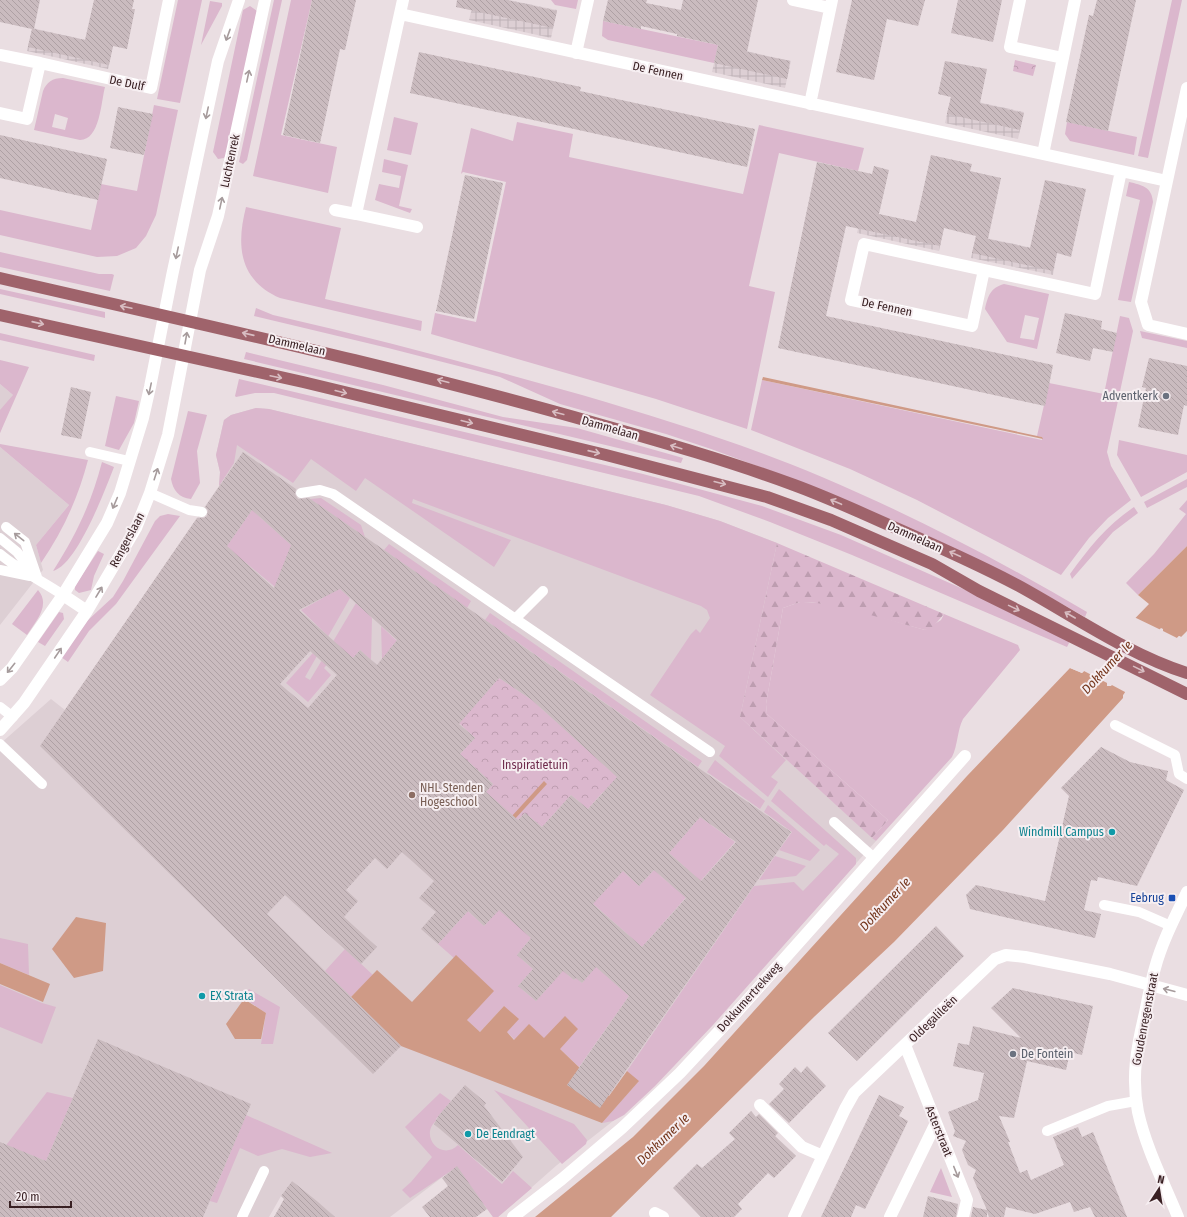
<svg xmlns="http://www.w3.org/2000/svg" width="1187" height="1217" font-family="'Fira Sans Condensed',sans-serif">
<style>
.built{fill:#ddcfd4}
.industrial{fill:url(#industrial-grid)}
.grass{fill:#dbb7cd;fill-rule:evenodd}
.forest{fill:url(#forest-firs)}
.park{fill:url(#park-crowns)}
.water{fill:#cf9a86;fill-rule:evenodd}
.pier{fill:#eadee2}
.building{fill:url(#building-back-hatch);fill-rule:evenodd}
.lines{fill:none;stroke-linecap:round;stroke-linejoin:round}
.lane{stroke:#fff;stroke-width:10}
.street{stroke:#fff;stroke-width:12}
.secondary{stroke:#fff;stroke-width:12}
.primary{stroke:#9f636b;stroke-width:12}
.oneway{stroke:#a69b9c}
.oneway2{stroke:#d8bdc2}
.worship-dot{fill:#6b7280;stroke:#f6eef1;stroke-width:1.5}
.education-dot{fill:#8d6e63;stroke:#f6eef1;stroke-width:1.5}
.culture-dot{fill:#0f9aa8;stroke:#f6eef1;stroke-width:1.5}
.transit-dot{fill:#1a4fb4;stroke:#f6eef1;stroke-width:1.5}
.labels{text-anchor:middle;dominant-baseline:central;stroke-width:4;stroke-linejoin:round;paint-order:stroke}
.street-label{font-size:12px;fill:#392023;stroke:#f6eef1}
.worship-label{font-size:12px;fill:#5b616d;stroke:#f6eef1;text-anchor:end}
.park-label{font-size:12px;fill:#6f2b4c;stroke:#f6eef1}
.education-label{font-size:12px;fill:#785e54;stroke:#f6eef1;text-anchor:start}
.culture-label{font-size:12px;fill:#0d838f;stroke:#f6eef1;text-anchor:start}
.transit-label{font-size:12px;fill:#164399;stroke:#f6eef1;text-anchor:end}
.water-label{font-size:13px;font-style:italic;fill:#74351b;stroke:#f6eef1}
</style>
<defs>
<pattern id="industrial-grid" width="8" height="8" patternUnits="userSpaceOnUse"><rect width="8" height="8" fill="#ddcfd4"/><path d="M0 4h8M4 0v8" fill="none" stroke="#beb1b6"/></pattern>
<pattern id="forest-firs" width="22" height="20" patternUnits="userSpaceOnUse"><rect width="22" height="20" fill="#dbb7cd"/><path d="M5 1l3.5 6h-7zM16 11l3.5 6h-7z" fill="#bd9db0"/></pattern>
<pattern id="park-crowns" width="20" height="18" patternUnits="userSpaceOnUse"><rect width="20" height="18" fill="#dbb7cd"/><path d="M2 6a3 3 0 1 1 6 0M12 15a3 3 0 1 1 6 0" fill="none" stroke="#bd9db0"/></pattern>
<pattern id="building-back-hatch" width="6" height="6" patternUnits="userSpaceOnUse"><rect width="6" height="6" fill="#cabbbf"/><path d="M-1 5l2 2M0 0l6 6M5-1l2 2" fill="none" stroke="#aea0a4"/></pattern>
</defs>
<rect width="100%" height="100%" fill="#eadee2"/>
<path class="built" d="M0,384L13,395L0,433Z
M256,408L269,409L666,505L720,521L777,543L740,717L876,841L712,1024L622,1114L557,1165L498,1217H493L463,1176L453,1169L390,1217H335L292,1181L281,1196L269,1217H0V744L51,699L65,710L219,486L220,472L216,455L224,420L231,415Z
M0,447L69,505L36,545L43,570L0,625Z"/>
<path class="industrial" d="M474,0H509L557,10L551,38L469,20Z
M32,28L113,46L108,69L27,51Z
M718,45L791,61L785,88L712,72Z
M951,96L1024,112L1018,139L945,123Z
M862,211L944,228L939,251L857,233Z
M976,236L1057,253L1053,275L971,258Z"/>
<path class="grass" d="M178,0H202L180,103L157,99Z
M274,0H282L247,160L243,164L239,162Z
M291,0H312L281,135L337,147L328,193L253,176Z
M551,0H578L576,9L555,5Z
M1172,0H1182L1148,158L1138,156Z
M210,1L222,3V6L201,45Z
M250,6L257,11L226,155L224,158L218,159L213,152L243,10Z
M603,21L718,45L714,63L608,40L602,36Z
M63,78L105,87C101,102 100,140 80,140L34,130L43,91C47,82 52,78 63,78ZM55,114L68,118L65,130L52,127Z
M154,105L178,110L156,215L146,236L136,248L117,256L97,257L0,235V210L91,230L101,184L137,191Z
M394,117L418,123L411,155L387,150Z
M517,122L573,134L569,157L743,194L759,125L864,148L858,171L779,153L749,286L775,292L747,429L656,399L431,334L435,313L476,322L506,182L463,172L461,174L471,128L513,141Z
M1067,122L1137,137L1134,155L1070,141L1065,134Z
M384,159L408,165L399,206L412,209L410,213L375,200L379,184L399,188L401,176L382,172Z
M1129,182C1142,185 1152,187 1153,202L1131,302L1118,300L1140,200L1126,196Z
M246,207L341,228L325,299L422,321L421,331L280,298C239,280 236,246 246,207Z
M0,252L99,274H112L114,275L110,291L0,267Z
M1004,284L1049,294L1037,349L1007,342L985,309C988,296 990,288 1004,284ZM1025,315L1039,318L1034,340L1020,338Z
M0,289L105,312V318L0,294Z
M256,308L273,315C377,339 479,366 582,395C663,419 744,444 822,477C914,516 1002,562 1087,612L1085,617L1025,583L771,471L711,449L666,434L560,404L500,377L474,370L388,348L254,316Z
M1120,316L1129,318L1133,331L1107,452L1111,466L1131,500L1108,518L1089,538L1061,575L917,500L850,469L751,430L762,380L1042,440V437L1037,436L1049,383L1104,394Z
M1140,331L1187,341V348L1142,338Z
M0,333L95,355L94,361L0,340Z
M246,352L383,385L503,417L577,428L683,458L681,463L244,359Z
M0,360L29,367L0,433V410L13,395L0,384Z
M239,379L643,474L762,506L841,535L970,592L1070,641L1067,647L1053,641L852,555L770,522L699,496L274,393H255L236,397L235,396Z
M116,396L139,401L134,423L119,450L105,446Z
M256,408L269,409L666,505L720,521L777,543L740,717L786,760L771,777L778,782L768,797L719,756L725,746L650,695L691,634L696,629L700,633L710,618L707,610L701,606L413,499L412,503L511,540L494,567L365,478L356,491L311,459L293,483L237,445L234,463L219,486L220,472L216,455L224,420L231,415Z
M188,411L207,415L197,451L200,483L191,499C179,498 173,490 171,479Z
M1119,440L1187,455V472L1141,497L1117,455Z
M0,444L88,460C78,498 63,531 41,563L36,545L69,505L0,447Z
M102,462L114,467C105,490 77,565 53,571C76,535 91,504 102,462Z
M1187,479V487L1147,508L1144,502Z
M321,498L361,525L365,537L310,499Z
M1187,500V546L1138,595L1126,583L1154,554L1186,514L1179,509Z
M1134,507L1138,513L1113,532L1072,579L1070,574C1089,548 1107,525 1134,507Z
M252,510L350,598L305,677L310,680L356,603L372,618L371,660L360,650L353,658L341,648L324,668L331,675L308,702L286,683L328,636L301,610L323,598L321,593L275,587L245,562L189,600Z
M168,514L180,516L116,604L89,631L68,662L61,657L87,621L113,597L123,581L155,521L160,516Z
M389,544L471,601L467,608L384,550Z
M98,551L104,554L94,576L91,590L79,593L75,590V586Z
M38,590C51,605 36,621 27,635L12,624Z
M800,602C838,601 888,620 925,630L941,620L944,614L1018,645L1020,650L963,719C957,731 958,745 952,757L876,841L872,838L888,820L767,714L766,704L783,608Z
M59,612L63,613L64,619L45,646L38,642Z
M490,613L702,761L698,767L485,620Z
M381,626L397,641L382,659Z
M715,760L765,801L760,809L707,772Z
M779,789L856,858V864L713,1025L655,1086L624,1115L613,1121L602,1123L638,1082L627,1071L754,886L794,882L803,891L839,854L826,844L824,846L771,801Z
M768,805L820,850L810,861L779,850L792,832L764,812Z
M700,817L735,842L642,947L581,893L623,871L639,886L654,870L670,884L685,867L669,853Z
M775,856L806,866L796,876L759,880Z
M514,893L531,938L517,955L533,969L518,986L536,1001L565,968L568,975L574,980L576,978L582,983L596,966L629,996L579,1067L560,1049L544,1038L515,1040L507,1032L504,1006L480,1032L467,1020L456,956L454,958L438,944L468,911L484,926Z
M0,938L28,944L29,975L0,963Z
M345,949L373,975L351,997L325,971Z
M0,985L42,1003L56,1007L42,1044L0,1027Z
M249,989L280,1007L273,1044H261L266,1013L242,997Z
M494,1090L574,1124L587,1140L586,1144L562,1164Z
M47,1092L73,1098L46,1161L26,1153L5,1150L7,1144Z
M440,1093L451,1101L436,1119L437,1120C418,1135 441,1162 458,1145L502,1184L513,1171L532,1188L498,1217H493L463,1176L454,1169L410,1198L402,1190L411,1182L432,1157L405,1127Z
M246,1115L332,1153L310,1157L282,1149L258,1156L240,1148L217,1203L210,1201Z
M941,1168L952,1197L930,1192Z"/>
<path class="forest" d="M777,543L944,614L932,628L925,630L845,608L811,602H800L783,608L766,704L767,714L888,820L872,838L740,717Z"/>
<path class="park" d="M1015,60L1036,65L1033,76L1013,71Z
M499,678L532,700L620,779L602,793L588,809L571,795L542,827L525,813L509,829L502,807L486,792L493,784L460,754L475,738L459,723Z"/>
<path class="water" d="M763,377L1042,437L1043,439L762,380Z
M1187,546V631L1181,637L1179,636L1123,695V698L1003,830L894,942L815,1016L611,1217H535L633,1137L704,1066L967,776L1070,668L1082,673L1149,604L1138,595ZM1161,628L1163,629V631L1111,686H1107V683Z
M544,781L547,784L514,820L511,817Z
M76,917L106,923L103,971L74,978L52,949Z
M456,955L494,991L467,1020L480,1032L504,1006L519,1019L507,1032L514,1040L529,1024L544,1038L565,1016L578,1029L560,1049L609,1096L627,1071L639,1081L602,1123L401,1046L351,997L377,970L412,1002Z
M0,963L50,984L43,1002L0,984Z
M244,999L266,1013L261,1039H235L226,1024Z"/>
<path class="pier" d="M1134,617L1161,630L1109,684L1084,671L1082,673L1070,668L1072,666L1082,670Z
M1161,630L1177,638L1179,636L1183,638L1178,640L1127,694L1125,699L1123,698L1125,692L1110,684Z"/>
<path class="building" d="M0,0H40L34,29L85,40L94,0H134L132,9H135L127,49L113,46L109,65L28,47L32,29L0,22Z
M312,0H356L345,50L340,49L320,143L283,135Z
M457,0H507L557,11L553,28L456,7Z
M608,0H647L646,3L681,10L683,0H758L747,52L790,61L787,79L714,63L718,45L677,36V34L641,26V29L603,21Z
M852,0H925L918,26L887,19L874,80L836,72Z
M958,0H1002L993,42L951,33Z
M1097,0H1136L1108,131L1066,122L1089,15L1093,16Z
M419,52L581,87L580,91L755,129L747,167L410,93Z
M945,61L987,69L980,103L1024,113L1020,130L947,114L951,97L938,94Z
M118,107L153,114L144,155L110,148Z
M0,135L107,159L98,200L0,178Z
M931,155L972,164L970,171L1001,178L988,239L1030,248L1045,180L1086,189L1071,257L1057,253L1053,271L972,253L976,236L944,228L940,246L846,226L826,316L1053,365L1045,406L778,348L817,162L872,174L874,166L889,170L879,214L916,222Z
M465,175L503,183L474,319L436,311Z
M1065,313L1102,321L1101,329L1117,333L1113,352L1093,348L1090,361L1056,353Z
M1149,358L1187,366V406L1184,405L1178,435L1138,427L1146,388L1142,387Z
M71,387L91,392L81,439L61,435Z
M243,452L296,489L295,494L298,499L309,498L791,832L600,1108L567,1085L629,996L596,967L582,983L576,978L574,980L563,971L536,1001L518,986L533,969L517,955L531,938L499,910L484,926L468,911L438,944L421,929L436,912L419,898L434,881L402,852L387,869L375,858L346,890L358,901L344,917L377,947L361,964L285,895L267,914L401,1046L373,1074L40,746L197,518H204L207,516L208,510L205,507ZM252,510L291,545L274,588L227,546ZM340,589L397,640L377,665L360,650L353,658L299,610ZM310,651L337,675L308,708L280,684ZM499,678L532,700L617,777L588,809L571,795L542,827L525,813L518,820L486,792L493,784L460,754L475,738L459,724ZM700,817L736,842L701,881L669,853ZM654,870L686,898L642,947L593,904L623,871L639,886Z
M1101,747L1130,762L1168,771L1166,780L1184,790L1137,886L1098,877L1097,881L1091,880L1084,910L1101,914L1095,938L970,909L966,895L976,885L1045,901L1069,796L1061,788Z
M936,926L964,956L857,1061L828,1033Z
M1013,988L1093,1006L1082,1055L1070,1052L1066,1070L1027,1061L1014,1118L999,1116L1010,1142H1008L1020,1173L1027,1170L1031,1180L1064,1165L1053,1137L1078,1127L1082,1137L1093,1132L1127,1217H1095L1090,1207L1074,1212L1070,1202L1035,1214L1006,1207L1004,1217H989L987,1212V1217H971L973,1207L987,1210L973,1178L976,1170L968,1165L962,1150L966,1141L953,1136L955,1131L948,1112L978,1100L984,1073L953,1066L958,1043L969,1045L973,1026L1021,1038L991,1008Z
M98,1039L251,1104L203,1217H0V1142L46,1161Z
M807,1066L826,1086L789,1123L769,1104L784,1089L779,1084L795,1067L801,1073Z
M465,1085L486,1103L484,1106L523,1157L502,1182L434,1124L439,1115Z
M879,1095L904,1107L899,1116L908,1121L898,1142L865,1209L856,1205L851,1217H821Z
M751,1111L756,1117L759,1114L778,1133L775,1136L796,1156L774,1178L768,1173L738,1204L742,1209L734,1217H701L673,1188L697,1164L702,1168L735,1139L729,1133Z
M457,1166L487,1209L476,1217H430L422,1207L448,1186L442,1178Z
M292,1181L318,1202L335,1217H274L284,1199L281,1196Z
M928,1196L958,1204L956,1217H923Z"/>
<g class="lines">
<path class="lane" d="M90,452L129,461
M150,493L189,510L202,512
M301,493L320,490L333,494L710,752
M6,527L25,542L37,577
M0,538L17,552L32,571
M0,554C19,570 42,581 63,595
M0,570L30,576
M515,619L543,591
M0,707L13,717
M1115,725L1175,755L1179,774L1187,779
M0,744L42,784
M834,822L874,858
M1104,905L1139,912L1171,926
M1047,1131L1108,1106L1136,1101
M242,1217L264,1171"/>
<path class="street" d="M793,0L830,8
M1020,0L1010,47L1063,58
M400,14L1167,181
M576,53L588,0
M0,55L40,63L27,119L0,113
M40,63L151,88L169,0
M1187,88L1141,302L1148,325L1187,334
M810,104L832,0
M1043,154L1075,0
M335,210L356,214L403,0
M356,214L417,227
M984,270L972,326L851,300L864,244L1095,294L1121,171
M905,1045L967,1200L963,1217
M760,1105L802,1147L823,1156
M655,1213L663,1217
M513,1217L562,1179L622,1128L680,1073L735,1014L965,756
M794,1217L845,1109L854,1093L995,959L1006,955L1025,957L1110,974L1187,995
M890,1217L936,1123"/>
<path class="secondary" d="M63,595L87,611
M0,680L12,668L63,595L107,523L120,493L143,418L150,387L172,276L218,61L239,0
M0,730L24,703L87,611L136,528L150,493L168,435L200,270L218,216L265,0
M1178,1217C1164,1183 1146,1148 1138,1112C1131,1077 1137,1046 1145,1013C1148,998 1151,982 1155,968C1162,942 1175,917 1187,892"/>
<path class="primary" d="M0,278C199,324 399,367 595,423C662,442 729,461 794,485C824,496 853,509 882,522C928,542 974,562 1019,586C1072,615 1129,655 1187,673
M0,315L303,382L606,455L767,497L831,520L932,564L979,591L1187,694"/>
</g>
<defs><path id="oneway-shaft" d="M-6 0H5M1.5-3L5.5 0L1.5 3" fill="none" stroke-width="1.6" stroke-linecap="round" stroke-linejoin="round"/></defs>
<g class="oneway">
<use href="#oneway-shaft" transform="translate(228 35) rotate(110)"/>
<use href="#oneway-shaft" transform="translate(248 76) rotate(-78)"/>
<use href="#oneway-shaft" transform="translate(207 113) rotate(102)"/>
<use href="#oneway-shaft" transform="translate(221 203) rotate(-78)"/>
<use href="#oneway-shaft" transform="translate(177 253) rotate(102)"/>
<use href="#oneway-shaft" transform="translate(186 338) rotate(-80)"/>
<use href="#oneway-shaft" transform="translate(150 389) rotate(102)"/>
<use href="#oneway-shaft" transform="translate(156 474) rotate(-72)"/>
<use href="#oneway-shaft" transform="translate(115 503) rotate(113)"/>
<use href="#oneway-shaft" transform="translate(19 537) rotate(-142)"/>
<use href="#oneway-shaft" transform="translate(99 592) rotate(-59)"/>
<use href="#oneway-shaft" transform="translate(58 653) rotate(-56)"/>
<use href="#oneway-shaft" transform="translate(11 668) rotate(129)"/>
<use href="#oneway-shaft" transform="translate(1169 990) rotate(-166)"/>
<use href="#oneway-shaft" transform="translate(956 1172) rotate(68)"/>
</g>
<g class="oneway2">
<use href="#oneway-shaft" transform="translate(126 307) rotate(-168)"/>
<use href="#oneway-shaft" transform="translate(38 323) rotate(13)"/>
<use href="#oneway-shaft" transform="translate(248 334) rotate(-167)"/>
<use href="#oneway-shaft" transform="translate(276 377) rotate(12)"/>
<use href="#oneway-shaft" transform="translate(443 381) rotate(-165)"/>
<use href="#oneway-shaft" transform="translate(341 392) rotate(14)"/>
<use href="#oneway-shaft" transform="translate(558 413) rotate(-165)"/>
<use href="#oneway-shaft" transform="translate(467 422) rotate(14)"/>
<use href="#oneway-shaft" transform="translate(676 447) rotate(-163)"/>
<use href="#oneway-shaft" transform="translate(594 452) rotate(13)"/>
<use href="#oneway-shaft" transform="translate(720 483) rotate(14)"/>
<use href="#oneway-shaft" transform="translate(836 502) rotate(-157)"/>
<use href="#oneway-shaft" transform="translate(955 554) rotate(-156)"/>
<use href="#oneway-shaft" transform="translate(1014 608) rotate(26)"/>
<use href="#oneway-shaft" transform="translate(1070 615) rotate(-150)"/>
<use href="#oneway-shaft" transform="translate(1139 669) rotate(26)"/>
</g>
<g class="worship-dot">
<circle cx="1166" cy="396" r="4"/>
<circle cx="1013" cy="1054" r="4"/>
</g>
<circle class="education-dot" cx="412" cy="795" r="4"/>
<g class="culture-dot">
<circle cx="1112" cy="832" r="4"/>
<circle cx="202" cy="996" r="4"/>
<circle cx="468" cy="1134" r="4"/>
</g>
<rect class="transit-dot" x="1168" y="894" width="8" height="8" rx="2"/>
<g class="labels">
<g class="street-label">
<text transform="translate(658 71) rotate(12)">De Fennen</text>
<text transform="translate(127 83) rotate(12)">De Dulf</text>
<text transform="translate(230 161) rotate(-78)">Luchtenrek</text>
<text transform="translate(887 307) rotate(12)">De Fennen</text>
<text transform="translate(297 345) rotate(13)">Dammelaan</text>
<text transform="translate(610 428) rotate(16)">Dammelaan</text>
<text transform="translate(915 537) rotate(24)">Dammelaan</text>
<text transform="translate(127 540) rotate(-62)">Rengerslaan</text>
<text transform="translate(749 997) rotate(-48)">Dokkumertrekweg</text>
<text transform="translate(933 1019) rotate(-44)">Oldegalileën</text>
<text transform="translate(1145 1019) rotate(-79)">Goudenregenstraat</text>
<text transform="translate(939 1131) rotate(68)">Asterstraat</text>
</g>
<g class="worship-label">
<text x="1158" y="396">Adventkerk</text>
<text x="1021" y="1054" text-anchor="start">De Fontein</text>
</g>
<g class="park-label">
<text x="535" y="765">Inspiratietuin</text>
</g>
<g class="education-label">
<text x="420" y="788">NHL Stenden<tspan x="420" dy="14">Hogeschool</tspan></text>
</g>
<g class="culture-label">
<text x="1104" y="832" text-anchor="end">Windmill Campus</text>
<text x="210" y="996">EX Strata</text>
<text x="476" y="1134">De Eendragt</text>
</g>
<g class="transit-label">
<text x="1164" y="898">Eebrug</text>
</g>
<g class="water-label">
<text transform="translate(1107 667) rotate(-47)">Dokkumer Ie</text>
<text transform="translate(885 904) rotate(-47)">Dokkumer Ie</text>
<text transform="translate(663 1139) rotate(-44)">Dokkumer Ie</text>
</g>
</g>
<g transform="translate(1159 1189) rotate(12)" stroke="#f6eef1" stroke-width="3" paint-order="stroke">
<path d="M0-3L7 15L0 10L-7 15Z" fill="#392023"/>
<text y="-6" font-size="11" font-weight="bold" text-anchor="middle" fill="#392023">N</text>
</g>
<path d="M10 1201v6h61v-6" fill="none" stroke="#392023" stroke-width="2"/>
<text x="16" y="1201" font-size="12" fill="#392023" stroke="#f6eef1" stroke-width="3" paint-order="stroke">20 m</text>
</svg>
